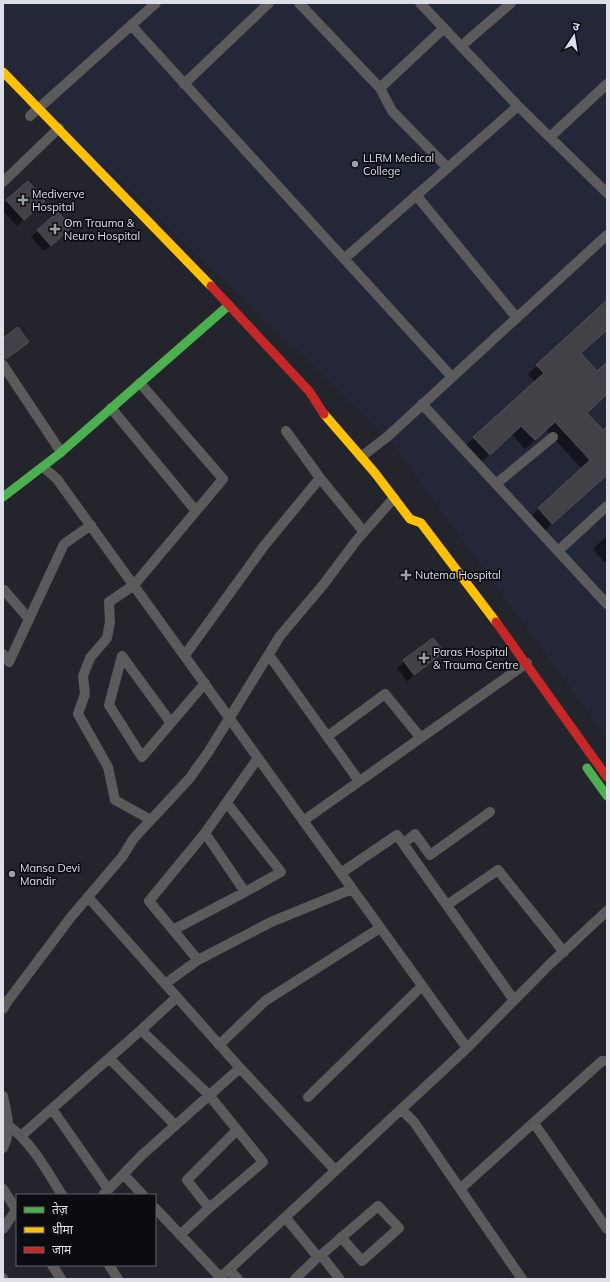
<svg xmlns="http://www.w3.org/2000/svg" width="610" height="1282" font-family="Mulish,'Noto Sans Devanagari',sans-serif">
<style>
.built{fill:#242737}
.shadow{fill:#0007}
.building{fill:#434148;stroke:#525156}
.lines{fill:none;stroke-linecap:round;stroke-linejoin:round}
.street{stroke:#5c5b5c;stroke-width:10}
.fast{stroke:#4caf50;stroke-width:9}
.slow{stroke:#ffc107;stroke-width:9}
.jam{stroke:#c62828;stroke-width:9}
.poi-dot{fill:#9d9fa7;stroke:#0b0c12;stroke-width:1.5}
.labels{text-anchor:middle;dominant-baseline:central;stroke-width:3.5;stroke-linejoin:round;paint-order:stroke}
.poi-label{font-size:11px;fill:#dee0e9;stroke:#0b0c12;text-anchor:start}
</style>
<rect width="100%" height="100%" fill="#24252c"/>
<path class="built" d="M3,3H607V739L387,437L3,69Z"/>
<path class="shadow" d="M7,201H44L17,226L3,211V204Z
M38,231L64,234L44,251L31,237Z
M607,301V329L580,353L597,372L607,363V394L586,413L603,432L607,428V474L543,532L529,518L582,469L546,430L525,449L512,434L480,463L465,446L535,382L528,374Z
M3,340L28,342L3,362Z
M607,536V560L604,562L593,549Z
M433,639L442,652L407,681L397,668Z"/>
<path class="building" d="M28,181L45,201L24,220L6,200Z
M58,212L72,227L51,246L37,230Z
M607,300V330L581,353L597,371L607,362V394L587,413L603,430L607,427V475L552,524L538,508L590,460L555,422L535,440L521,426L490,455L473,437L544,373L536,365Z
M18,327L29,342L6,359H3V338Z
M433,638L444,652L414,675L403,660Z"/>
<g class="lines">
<path class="street" d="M299,3L380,88L392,111L448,168
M420,3L518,106L607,193
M131,25L452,377
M467,41L511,3
M184,84L269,3
M380,88L444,28
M30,116L156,3
M550,137L607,84
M3,182L59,128
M416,195L516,317
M344,259L518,106
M3,365L61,452
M140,383L223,479L134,585L109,602L110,622L107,638L90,658L83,676L85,694L78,714L108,767L115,800L151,820
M422,404L607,604
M111,408L196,511
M286,431L320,478L364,532
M361,457L387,437L607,235
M43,467L57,479L467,1048
M496,484L553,437
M558,551L607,506
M3,591L4,590L29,619
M3,654L9,662L64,544L91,525
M185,655L264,546L320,478
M269,655L359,781
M171,723L122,656L109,705L142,757L205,683
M328,736L385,694L420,737
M227,803L281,872L245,892L205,833L258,758
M303,821L527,663
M205,833L149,901L173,930L245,892
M404,843L415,834L430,855L490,812
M341,873L397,835L514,1000
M88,897L240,1068L335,1170
M447,905L498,870L564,952
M198,960L271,922L352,889
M165,984L198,960L173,930
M177,997L141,1030L209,1095L263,1162L209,1208L187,1180L237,1130
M3,1009L7,1002L71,917L122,857L134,838L189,779L209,751L280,636L323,585L356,541L394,498
M219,1045L265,1001L380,928
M109,1058L175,1125
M3,1096C7,1114 12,1130 3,1148
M308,1097L422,986
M52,1109L108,1189
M401,1109L414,1122L522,1279
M534,1123L607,1229
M9,1126C32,1143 47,1171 62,1195
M21,1136L141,1030
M123,1174L143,1195
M3,1189L17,1211
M460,1189L602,1061H607
M103,1195L142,1155L240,1068
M155,1208L220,1277
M285,1217L318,1257
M3,1229L16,1210
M180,1235L209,1208
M321,1255L339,1278L338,1279
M52,1265L61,1279
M109,1265L118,1279
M229,1270L238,1279
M3,1278V1279
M219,1279L467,1048L550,964L607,911
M295,1279L318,1257L321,1255L378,1206L399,1228L362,1261L341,1237"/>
<path class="fast" d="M3,497L59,454L229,305
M587,768L607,796"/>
<path class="slow" d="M3,72L211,286
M324,414L375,473L410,519L421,523L496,622"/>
<path class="jam" d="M211,286L309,391L324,414
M496,622L607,777"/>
</g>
<g class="poi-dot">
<circle cx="355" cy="164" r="4"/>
<path d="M21 194h4v4h4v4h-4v4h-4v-4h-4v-4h4z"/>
<path d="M53 223h4v4h4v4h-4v4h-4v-4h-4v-4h4z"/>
<path d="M404 569h4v4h4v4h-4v4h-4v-4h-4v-4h4z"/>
<path d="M422 652h4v4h4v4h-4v4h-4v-4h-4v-4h4z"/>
<circle cx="12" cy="874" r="4"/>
</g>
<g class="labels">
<g class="poi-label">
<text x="363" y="158">LLRM Medical<tspan x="363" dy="13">College</tspan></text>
<text x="32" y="194">Mediverve<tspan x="32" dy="13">Hospital</tspan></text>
<text x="64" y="223">Om Trauma &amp;<tspan x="64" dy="13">Neuro Hospital</tspan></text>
<text x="415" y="575">Nutema Hospital</text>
<text x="433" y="652">Paras Hospital<tspan x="433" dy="13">&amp; Trauma Centre</tspan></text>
<text x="20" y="868">Mansa Devi<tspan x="20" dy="13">Mandir</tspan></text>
</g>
</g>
<rect width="610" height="1282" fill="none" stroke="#dee0e9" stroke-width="8"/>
<rect x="16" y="1194" width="140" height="72" fill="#0b0c12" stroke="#5f6168"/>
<rect x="24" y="1207" width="20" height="6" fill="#4caf50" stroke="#5f6168"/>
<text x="52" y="1214" font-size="12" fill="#dee0e9">तेज़</text>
<rect x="24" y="1227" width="20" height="6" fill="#ffc107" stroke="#5f6168"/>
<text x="52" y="1234" font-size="12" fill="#dee0e9">धीमा</text>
<rect x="24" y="1247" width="20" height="6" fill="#c62828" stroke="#5f6168"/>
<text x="52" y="1254" font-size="12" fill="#dee0e9">जाम</text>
<g transform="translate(574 36) rotate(12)" stroke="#0b0c12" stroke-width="3" paint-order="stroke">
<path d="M0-3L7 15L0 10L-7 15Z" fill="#dee0e9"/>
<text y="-6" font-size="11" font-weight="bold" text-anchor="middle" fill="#dee0e9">उ</text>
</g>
</svg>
